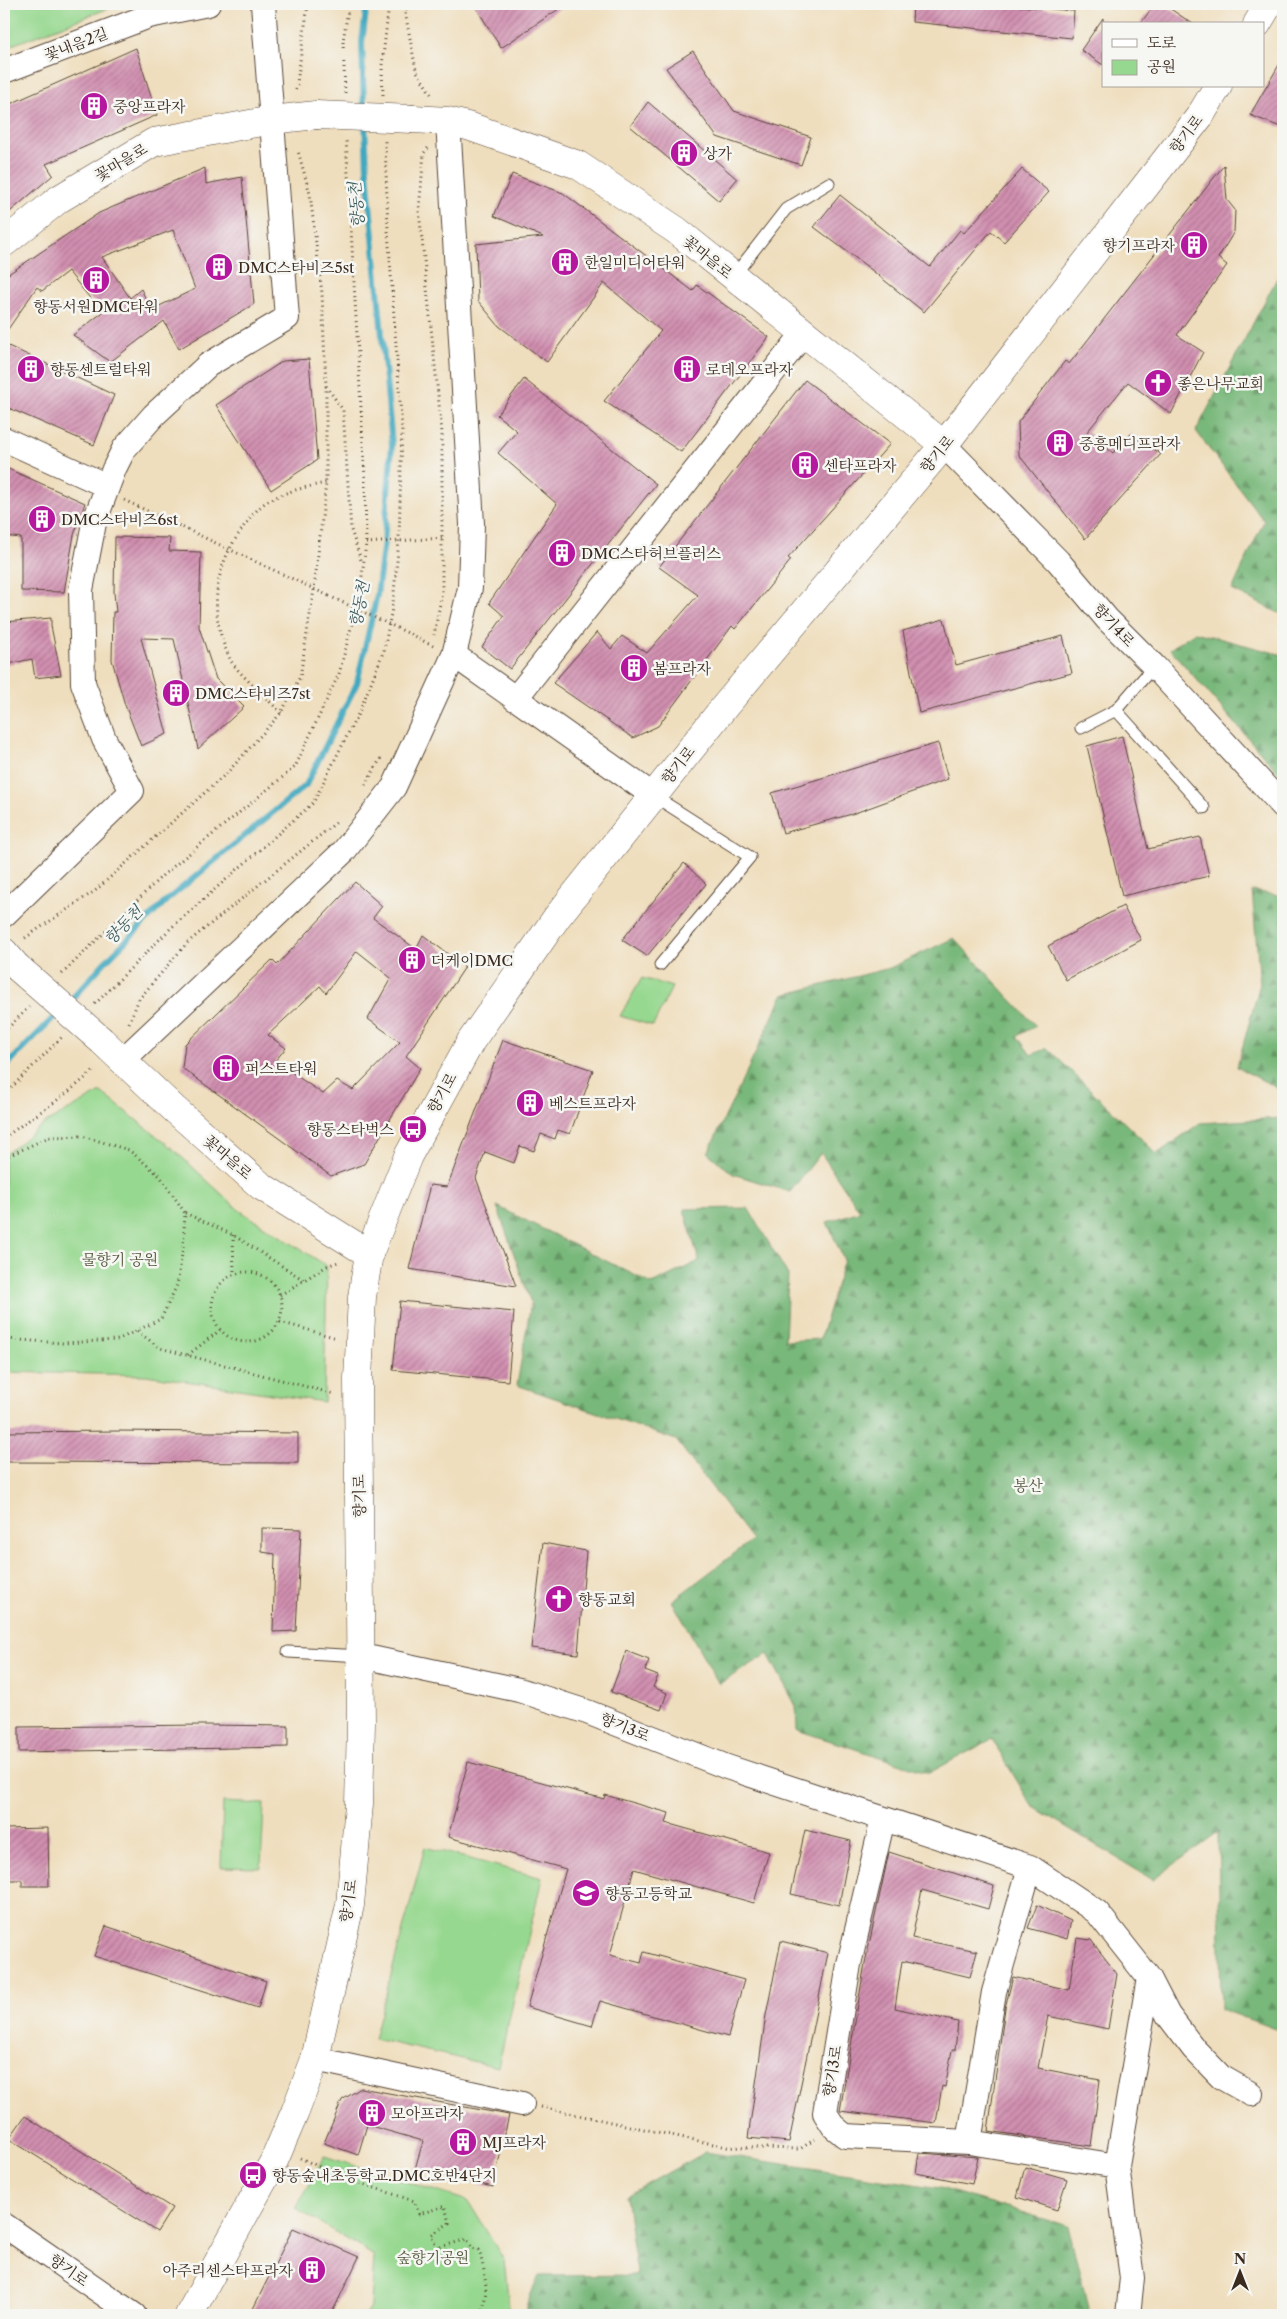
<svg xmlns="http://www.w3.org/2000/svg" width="1287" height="2319" font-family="'Libre Caslon Text','Noto Serif KR',serif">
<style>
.forest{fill:url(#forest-firs);stroke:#5a714c}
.park{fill:#96d88f;stroke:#688156}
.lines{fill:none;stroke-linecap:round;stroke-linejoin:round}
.stream{stroke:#3fa8bf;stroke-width:6}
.building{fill:url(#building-hatch);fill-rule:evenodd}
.service-casing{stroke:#564536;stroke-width:13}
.minor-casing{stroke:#564536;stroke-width:26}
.tertiary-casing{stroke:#564536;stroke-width:29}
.secondary-casing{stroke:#564536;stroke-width:29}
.path{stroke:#564536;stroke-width:3;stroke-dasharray:1 4;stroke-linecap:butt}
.service{stroke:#fff;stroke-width:11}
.minor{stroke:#fff;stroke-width:24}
.tertiary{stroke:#fff;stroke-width:28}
.secondary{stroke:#fff;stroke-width:28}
.tertiary-bridge-casing{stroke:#564536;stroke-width:29;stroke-linecap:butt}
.path-bridge{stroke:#564536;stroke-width:3;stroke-dasharray:1 4;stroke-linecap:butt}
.tertiary-bridge{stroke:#fff;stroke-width:28}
.labels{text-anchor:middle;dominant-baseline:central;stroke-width:5;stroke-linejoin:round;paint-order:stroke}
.street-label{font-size:15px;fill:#3b2a1e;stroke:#f6f6f2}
.poi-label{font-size:15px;fill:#3b2a1e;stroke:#f6f6f2;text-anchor:start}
.park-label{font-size:15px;fill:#52563a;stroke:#f6f6f2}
.water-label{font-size:16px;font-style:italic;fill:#3d5c5e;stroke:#f6f6f2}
</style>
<defs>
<pattern id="forest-firs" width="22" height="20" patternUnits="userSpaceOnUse" patternTransform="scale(1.25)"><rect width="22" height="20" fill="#78b87a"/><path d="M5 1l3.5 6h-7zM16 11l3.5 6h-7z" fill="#649663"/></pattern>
<pattern id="building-hatch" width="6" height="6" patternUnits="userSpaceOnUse" patternTransform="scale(1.25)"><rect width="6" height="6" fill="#d18fb0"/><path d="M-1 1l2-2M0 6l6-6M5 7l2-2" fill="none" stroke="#ab758f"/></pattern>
</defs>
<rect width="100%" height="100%" fill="#f6f6f2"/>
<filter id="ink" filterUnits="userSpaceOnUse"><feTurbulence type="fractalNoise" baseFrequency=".02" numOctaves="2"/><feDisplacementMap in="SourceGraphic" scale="10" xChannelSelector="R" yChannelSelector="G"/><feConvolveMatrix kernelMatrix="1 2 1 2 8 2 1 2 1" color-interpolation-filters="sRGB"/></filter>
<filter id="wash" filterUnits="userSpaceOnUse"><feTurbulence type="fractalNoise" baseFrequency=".0096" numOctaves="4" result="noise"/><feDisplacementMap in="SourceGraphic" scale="20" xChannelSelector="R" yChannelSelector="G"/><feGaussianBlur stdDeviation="1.12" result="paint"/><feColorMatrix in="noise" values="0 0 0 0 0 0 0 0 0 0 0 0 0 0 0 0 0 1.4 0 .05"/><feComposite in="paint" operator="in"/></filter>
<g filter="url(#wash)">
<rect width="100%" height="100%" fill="#efdebd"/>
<path class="forest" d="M1283,267V615L1232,590L1264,521L1196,431Z
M1195,632L1283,655V778L1170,649Z
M1252,891L1283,896V1091L1237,1067L1260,984Z
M954,938L1036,1026L1017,1036L1031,1055L1047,1048L1157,1154L1200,1123L1283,1118V2032L1221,2009L1218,1832L1153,1880L1032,1806L992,1739L929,1773L797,1730L796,1706L768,1654L719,1684L672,1601L752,1540L676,1440L517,1385L531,1303L497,1206L652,1284L699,1261L684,1209L748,1208L788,1275L785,1341L820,1339L844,1260L827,1222L860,1211L821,1153L790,1192L733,1174L708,1153L783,995L890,968Z
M705,2152L940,2188L1068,2226L1090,2315H527V2303L539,2276L637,2275L626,2196Z"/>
<path class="park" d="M4,4H120L4,48Z
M642,978L672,987L653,1026L620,1016Z
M101,1092L173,1149L239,1210L327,1266L324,1402L146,1375L4,1372V1155L44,1124Z
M223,1802L264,1804L261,1868L221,1867Z
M425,1847L542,1878L498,2067L374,2039Z
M324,2156L468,2201L504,2260L510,2315H365L371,2306L374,2256L296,2208Z"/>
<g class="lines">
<path class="stream" d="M364,110L362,42L367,4
M68,1003L105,962L167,900L306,785L357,683L377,595L384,541L392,445L367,171L365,122
M4,1068L59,1012"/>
</g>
<g id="blocks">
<path class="building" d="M474,4H566L501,48Z
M913,4H998L1074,11L1072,38L912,22Z
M1155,4H1163L1193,24H1140Z
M1103,18V65L1081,50Z
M136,48L157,115L46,164L53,175L4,217V117L10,104Z
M693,51L734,111L811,137L801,165L717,137L666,68Z
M1283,58V128L1250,115Z
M648,102L737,179L719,201L630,126Z
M1224,165L1227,200L1235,210L1234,232L1218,258L1227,265L1177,335L1203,352L1171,414L1128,382L1087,432L1113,453L1131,434L1161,454L1085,539L1019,455L1018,422L1065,361L1069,364Z
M205,168L206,184L242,177L254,304L179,349L164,321L110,362L73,335L102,313L68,271L42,291L37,287L4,335V277L99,213ZM173,230L195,289L151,310L141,289L130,298L102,257Z
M1022,169L1049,192L1004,242L991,231L924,312L869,268L814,227L840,195L930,267L960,230L964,233Z
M512,174L563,193L693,291L697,285L769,337L681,452L604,401L661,331L604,283L547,362L499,326L478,301L476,244L543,237L494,216Z
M4,344L114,395L94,445L4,406Z
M309,359L317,460L271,490L216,405L283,361Z
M524,379L656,484L510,669L482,647L504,616L489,603L557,504L498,453L517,431L497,415Z
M805,380L890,444L788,558L791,560L735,629L732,626L658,726L633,738L553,683L597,632L611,649L622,636L647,653L698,595L659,567Z
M4,467L85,503L74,535L64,592L21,591V538L4,536Z
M115,537L170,538L169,551L201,552L199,627L216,679L244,707L198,749L174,639L141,638L167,734L141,746L125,705L112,660L113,612H116L114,593Z
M51,618V626L61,675L35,678L32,659L4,665V622Z
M944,619L956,665L1063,636L1072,673L919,713L903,631Z
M1122,736L1148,849L1200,837L1209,876L1122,896L1087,746Z
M938,743L948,779L852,814L783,833L772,793Z
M684,863L706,884L647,956L622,940Z
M355,882L382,906L373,918L416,949L423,935L465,967L406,1056L420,1068L364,1164L331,1176L182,1068L185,1044L272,960L277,965ZM357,951L391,978L368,1019L400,1042L353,1090L337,1081L323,1094L275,1061L286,1048L268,1035L320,986L326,993Z
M1123,906L1141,940L1066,980L1048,946Z
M503,1040L593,1070L570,1134L558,1130L555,1139L541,1134L534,1151L520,1146L514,1163L485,1152L476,1178L516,1286L409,1269L430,1185L447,1187Z
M400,1301L514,1312L508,1381L393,1370Z
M119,1431L298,1433V1463L4,1462V1432Z
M262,1528L301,1529L296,1631L273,1632L275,1554L262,1552Z
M543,1543L586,1551L578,1654L531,1648Z
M626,1651L649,1660L645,1671L658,1676L653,1687L667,1693L661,1710L611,1692Z
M204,1725L288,1726V1747L19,1752V1727Z
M468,1762L604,1799L605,1795L669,1813L666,1823L769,1852L754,1903L634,1869L610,1955L641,1963L644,1952L744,1980L728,2037L600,2001L592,2026L527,2007L566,1869L448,1837Z
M48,1828L49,1886H22V1880H4V1829Z
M805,1830L851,1841L839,1905L791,1894Z
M889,1852L994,1886L988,1909L922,1890L912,1938L977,1951L970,1977L902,1961L895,2008L958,2022L955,2050H952L945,2087L942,2086L936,2123L840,2111L865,1963Z
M1037,1905L1071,1921L1067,1939L1028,1928Z
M106,1926L266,1981L258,2008L94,1956Z
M1077,1938L1091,1940L1117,1974L1108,2029L1048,2016L1038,2068L1100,2080L1091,2146L988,2131L1005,2008L1013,1977L1069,1990Z
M781,1941L828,1953L789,2142L748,2138L766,2015Z
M361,2088L509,2115L493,2187L415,2169L423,2141L367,2125L358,2155L324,2143L342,2100Z
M25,2116L172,2208L157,2232L9,2139Z
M919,2153L978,2157L972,2184L916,2173Z
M1025,2167L1067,2179L1057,2210L1017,2197Z
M293,2228L359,2257L331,2315H250Z"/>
</g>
</g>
<g filter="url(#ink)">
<use href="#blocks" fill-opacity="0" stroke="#564536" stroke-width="1"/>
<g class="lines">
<defs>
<path id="service" d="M733,277L786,209L829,183
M1116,710L1204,808
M1081,728L1116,710L1154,666
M654,796L750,857L660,965
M288,1652L362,1656"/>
<path id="minor" d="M4,71L149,16L208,4
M4,439L107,486
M944,445L1058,561L1107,619L1154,666L1283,806
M454,655L654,796
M515,699L804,333
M4,915L132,791L104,739L83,683L81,590L94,523L114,469L124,449L154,415L208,365L287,318L263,4
M123,1060L344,851L394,787L454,655L470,588L472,524L448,121
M362,1656L519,1690L587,1712L727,1767L1030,1867L1097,1912L1149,1978L1168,2015L1194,2049L1221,2077L1251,2094
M883,1819L849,1964L825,2113L834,2127L845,2136L969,2142L1117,2166L1149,1978
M315,2059L522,2104
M969,2142L994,1992L1030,1867
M1117,2166L1132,2278L1128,2315
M4,2225L134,2315"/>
<path id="tertiary" d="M413,119L448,121L471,127L578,165L676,230L944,445
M4,243L59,199L154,142L272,120L316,115
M4,952L16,966
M102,1041L173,1108L261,1186L369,1254"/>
<path id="secondary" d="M1257,24L1269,4
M189,2315L274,2161L295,2112L315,2059L350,1905L359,1804L361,1723L358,1379L362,1297L369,1254L408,1156L471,1041L557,917L725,706L944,445L1200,116L1218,86"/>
</defs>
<use href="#service" class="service-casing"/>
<use href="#minor" class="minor-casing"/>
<use href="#tertiary" class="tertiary-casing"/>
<use href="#secondary" class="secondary-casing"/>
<path class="path" d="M408,4L405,12L416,70L431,94
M296,90L308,4
M345,93L343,41L349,4
M383,95L382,66L389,4
M428,148L424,153L419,211L442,433V593L434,635
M326,386L343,410L351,530L362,563
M124,500L329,596
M366,543L443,538
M410,634L435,647
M281,713C270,701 238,673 231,661C209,617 212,572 240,532C247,521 257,508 268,501C286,491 306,487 326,483
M365,785L381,758
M25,938L96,890L228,772L281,713L300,677L314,590L326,483V386L322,293L310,194L298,151
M62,974L163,875L295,767L339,674L360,593L366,543L365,479L346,139
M95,1004L172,927L313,803L361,708L384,650L393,603L399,540L402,430L388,231L385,141
M129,1023L139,999L187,943L338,821
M4,1032L29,1007
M4,1095L62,1037
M4,1138C34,1115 67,1096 95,1069
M4,1158L49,1137L82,1136L129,1150L160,1176L185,1213L183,1248L177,1285L161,1319L117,1340L63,1343L4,1339
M185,1213L233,1235L304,1280
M233,1235L234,1273
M212 1307a35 35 0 1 1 70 0a35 35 0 1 1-70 0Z
M280,1295L327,1266L338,1262
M280,1322L337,1338
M137,1331L160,1348L334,1394
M188,1355L220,1330
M541,2107L727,2147L800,2149L817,2138
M300,2158L342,2177L414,2201L419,2214L445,2206L449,2223L431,2235L437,2248L467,2239L472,2248L479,2250C486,2277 489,2289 481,2315"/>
<use href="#service" class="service"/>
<use href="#minor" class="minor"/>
<use href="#tertiary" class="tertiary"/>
<use href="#secondary" class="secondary"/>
<defs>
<path id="tertiary-bridge" d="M316,115L413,119
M16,966L102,1041"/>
</defs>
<use href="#tertiary-bridge" class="tertiary-bridge-casing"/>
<path class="path-bridge" d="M329,596L410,634"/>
<use href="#tertiary-bridge" class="tertiary-bridge"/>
</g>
</g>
<defs>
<symbol id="building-disc" viewBox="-11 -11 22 22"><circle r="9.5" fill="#b5179e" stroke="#f6f6f2"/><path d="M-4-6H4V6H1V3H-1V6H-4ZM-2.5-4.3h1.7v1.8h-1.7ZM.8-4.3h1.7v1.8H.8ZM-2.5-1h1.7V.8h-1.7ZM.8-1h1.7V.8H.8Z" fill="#fff"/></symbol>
<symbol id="church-disc" viewBox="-11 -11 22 22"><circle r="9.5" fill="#b5179e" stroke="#f6f6f2"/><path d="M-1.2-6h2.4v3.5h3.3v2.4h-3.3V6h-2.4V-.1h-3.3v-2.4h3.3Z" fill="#fff"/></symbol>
<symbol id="bus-disc" viewBox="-11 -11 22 22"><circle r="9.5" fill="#b5179e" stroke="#f6f6f2"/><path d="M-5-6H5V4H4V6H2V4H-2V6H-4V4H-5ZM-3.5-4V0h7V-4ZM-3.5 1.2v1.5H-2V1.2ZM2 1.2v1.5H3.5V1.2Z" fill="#fff"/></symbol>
<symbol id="school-disc" viewBox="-11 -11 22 22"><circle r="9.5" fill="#b5179e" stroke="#f6f6f2"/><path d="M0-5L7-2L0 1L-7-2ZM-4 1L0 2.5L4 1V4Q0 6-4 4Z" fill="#fff"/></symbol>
</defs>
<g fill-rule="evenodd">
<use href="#building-disc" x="78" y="90" width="32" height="32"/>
<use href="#building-disc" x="668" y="137" width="32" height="32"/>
<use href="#building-disc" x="1178" y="229" width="32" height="32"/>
<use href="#building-disc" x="549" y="246" width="32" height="32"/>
<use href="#building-disc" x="203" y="251" width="32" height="32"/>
<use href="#building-disc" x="80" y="264" width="32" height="32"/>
<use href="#building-disc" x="15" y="353" width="32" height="32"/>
<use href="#building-disc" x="671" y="353" width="32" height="32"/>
<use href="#church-disc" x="1142" y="367" width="32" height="32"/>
<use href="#building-disc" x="1044" y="427" width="32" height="32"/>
<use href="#building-disc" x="789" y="449" width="32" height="32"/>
<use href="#building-disc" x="26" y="503" width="32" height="32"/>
<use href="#building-disc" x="546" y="537" width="32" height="32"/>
<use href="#building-disc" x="618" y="652" width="32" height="32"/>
<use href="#building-disc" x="160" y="677" width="32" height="32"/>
<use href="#building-disc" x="396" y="944" width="32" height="32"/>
<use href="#building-disc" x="210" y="1052" width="32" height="32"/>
<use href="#building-disc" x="514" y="1087" width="32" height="32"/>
<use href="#bus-disc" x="397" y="1113" width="32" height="32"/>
<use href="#church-disc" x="543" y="1583" width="32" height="32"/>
<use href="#school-disc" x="570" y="1877" width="32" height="32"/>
<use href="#building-disc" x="356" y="2097" width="32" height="32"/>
<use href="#building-disc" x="447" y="2126" width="32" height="32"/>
<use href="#bus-disc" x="237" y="2159" width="32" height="32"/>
<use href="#building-disc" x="296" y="2254" width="32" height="32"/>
</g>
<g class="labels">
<g class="street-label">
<text transform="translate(76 44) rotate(-21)">꽃내음2길</text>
<text transform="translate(1186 134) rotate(-53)">향기로</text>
<text transform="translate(121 162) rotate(-31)">꽃마을로</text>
<text transform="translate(708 257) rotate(39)">꽃마을로</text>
<text transform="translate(937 454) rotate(-51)">향기로</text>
<text transform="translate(1114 625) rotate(47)">향기4로</text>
<text transform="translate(678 765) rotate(-52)">향기로</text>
<text transform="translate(442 1093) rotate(-61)">향기로</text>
<text transform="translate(228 1157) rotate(41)">꽃마을로</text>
<text transform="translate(359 1496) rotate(-91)">향기로</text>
<text transform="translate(625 1727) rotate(22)">향기3로</text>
<text transform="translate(348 1901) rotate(-82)">향기로</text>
<text transform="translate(832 2071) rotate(-81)">향기3로</text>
<text transform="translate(69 2270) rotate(35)">향기로</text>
</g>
<g class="poi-label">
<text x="113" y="106">중앙프라자</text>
<text x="703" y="153">상가</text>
<text x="1175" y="245" text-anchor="end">향기프라자</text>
<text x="584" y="262">한일미디어타워</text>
<text x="238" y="267">DMC스타비즈5st</text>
<text x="96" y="306" text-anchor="middle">향동서원DMC타워</text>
<text x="50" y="369">향동센트럴타워</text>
<text x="706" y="369">로데오프라자</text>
<text x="1177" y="383">좋은나무교회</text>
<text x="1079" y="443">중흥메디프라자</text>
<text x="824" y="465">센타프라자</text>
<text x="61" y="519">DMC스타비즈6st</text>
<text x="581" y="553">DMC스타허브플러스</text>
<text x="653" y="668">봄프라자</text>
<text x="195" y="693">DMC스타비즈7st</text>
<text x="431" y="960">더케이DMC</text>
<text x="245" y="1068">퍼스트타워</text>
<text x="549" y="1103">베스트프라자</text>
<text x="394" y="1129" text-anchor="end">향동스타벅스</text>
<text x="578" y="1599">향동교회</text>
<text x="605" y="1893">향동고등학교</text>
<text x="391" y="2113">모아프라자</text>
<text x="482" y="2142">MJ프라자</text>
<text x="272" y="2175">향동숲내초등학교.DMC호반4단지</text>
<text x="293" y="2270" text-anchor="end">아주리센스타프라자</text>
</g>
<g class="park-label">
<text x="120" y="1259">물향기 공원</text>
<text x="1028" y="1485">봉산</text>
<text x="433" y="2257">숲향기공원</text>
</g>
<g class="water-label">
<text transform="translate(356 205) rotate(-95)">향동천</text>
<text transform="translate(359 604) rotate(-79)">향동천</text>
<text transform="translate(123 925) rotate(-46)">향동천</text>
</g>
</g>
<rect width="1287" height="2319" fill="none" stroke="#f6f6f2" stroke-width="20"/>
<rect x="1102" y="22" width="162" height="65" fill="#f6f6f2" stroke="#aba49d"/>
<rect x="1112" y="39" width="25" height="8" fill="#ffffff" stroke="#aba49d"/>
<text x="1147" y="48" font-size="15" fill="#3b2a1e">도로</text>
<rect x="1112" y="60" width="25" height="15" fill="#96d88f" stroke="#aba49d"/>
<text x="1147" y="72" font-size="15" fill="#3b2a1e">공원</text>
<g transform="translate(1240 2272)" stroke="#f6f6f2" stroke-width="4" paint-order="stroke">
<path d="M0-4L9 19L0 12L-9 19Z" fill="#3b2a1e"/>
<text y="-8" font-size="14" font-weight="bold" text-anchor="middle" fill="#3b2a1e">N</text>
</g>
</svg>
